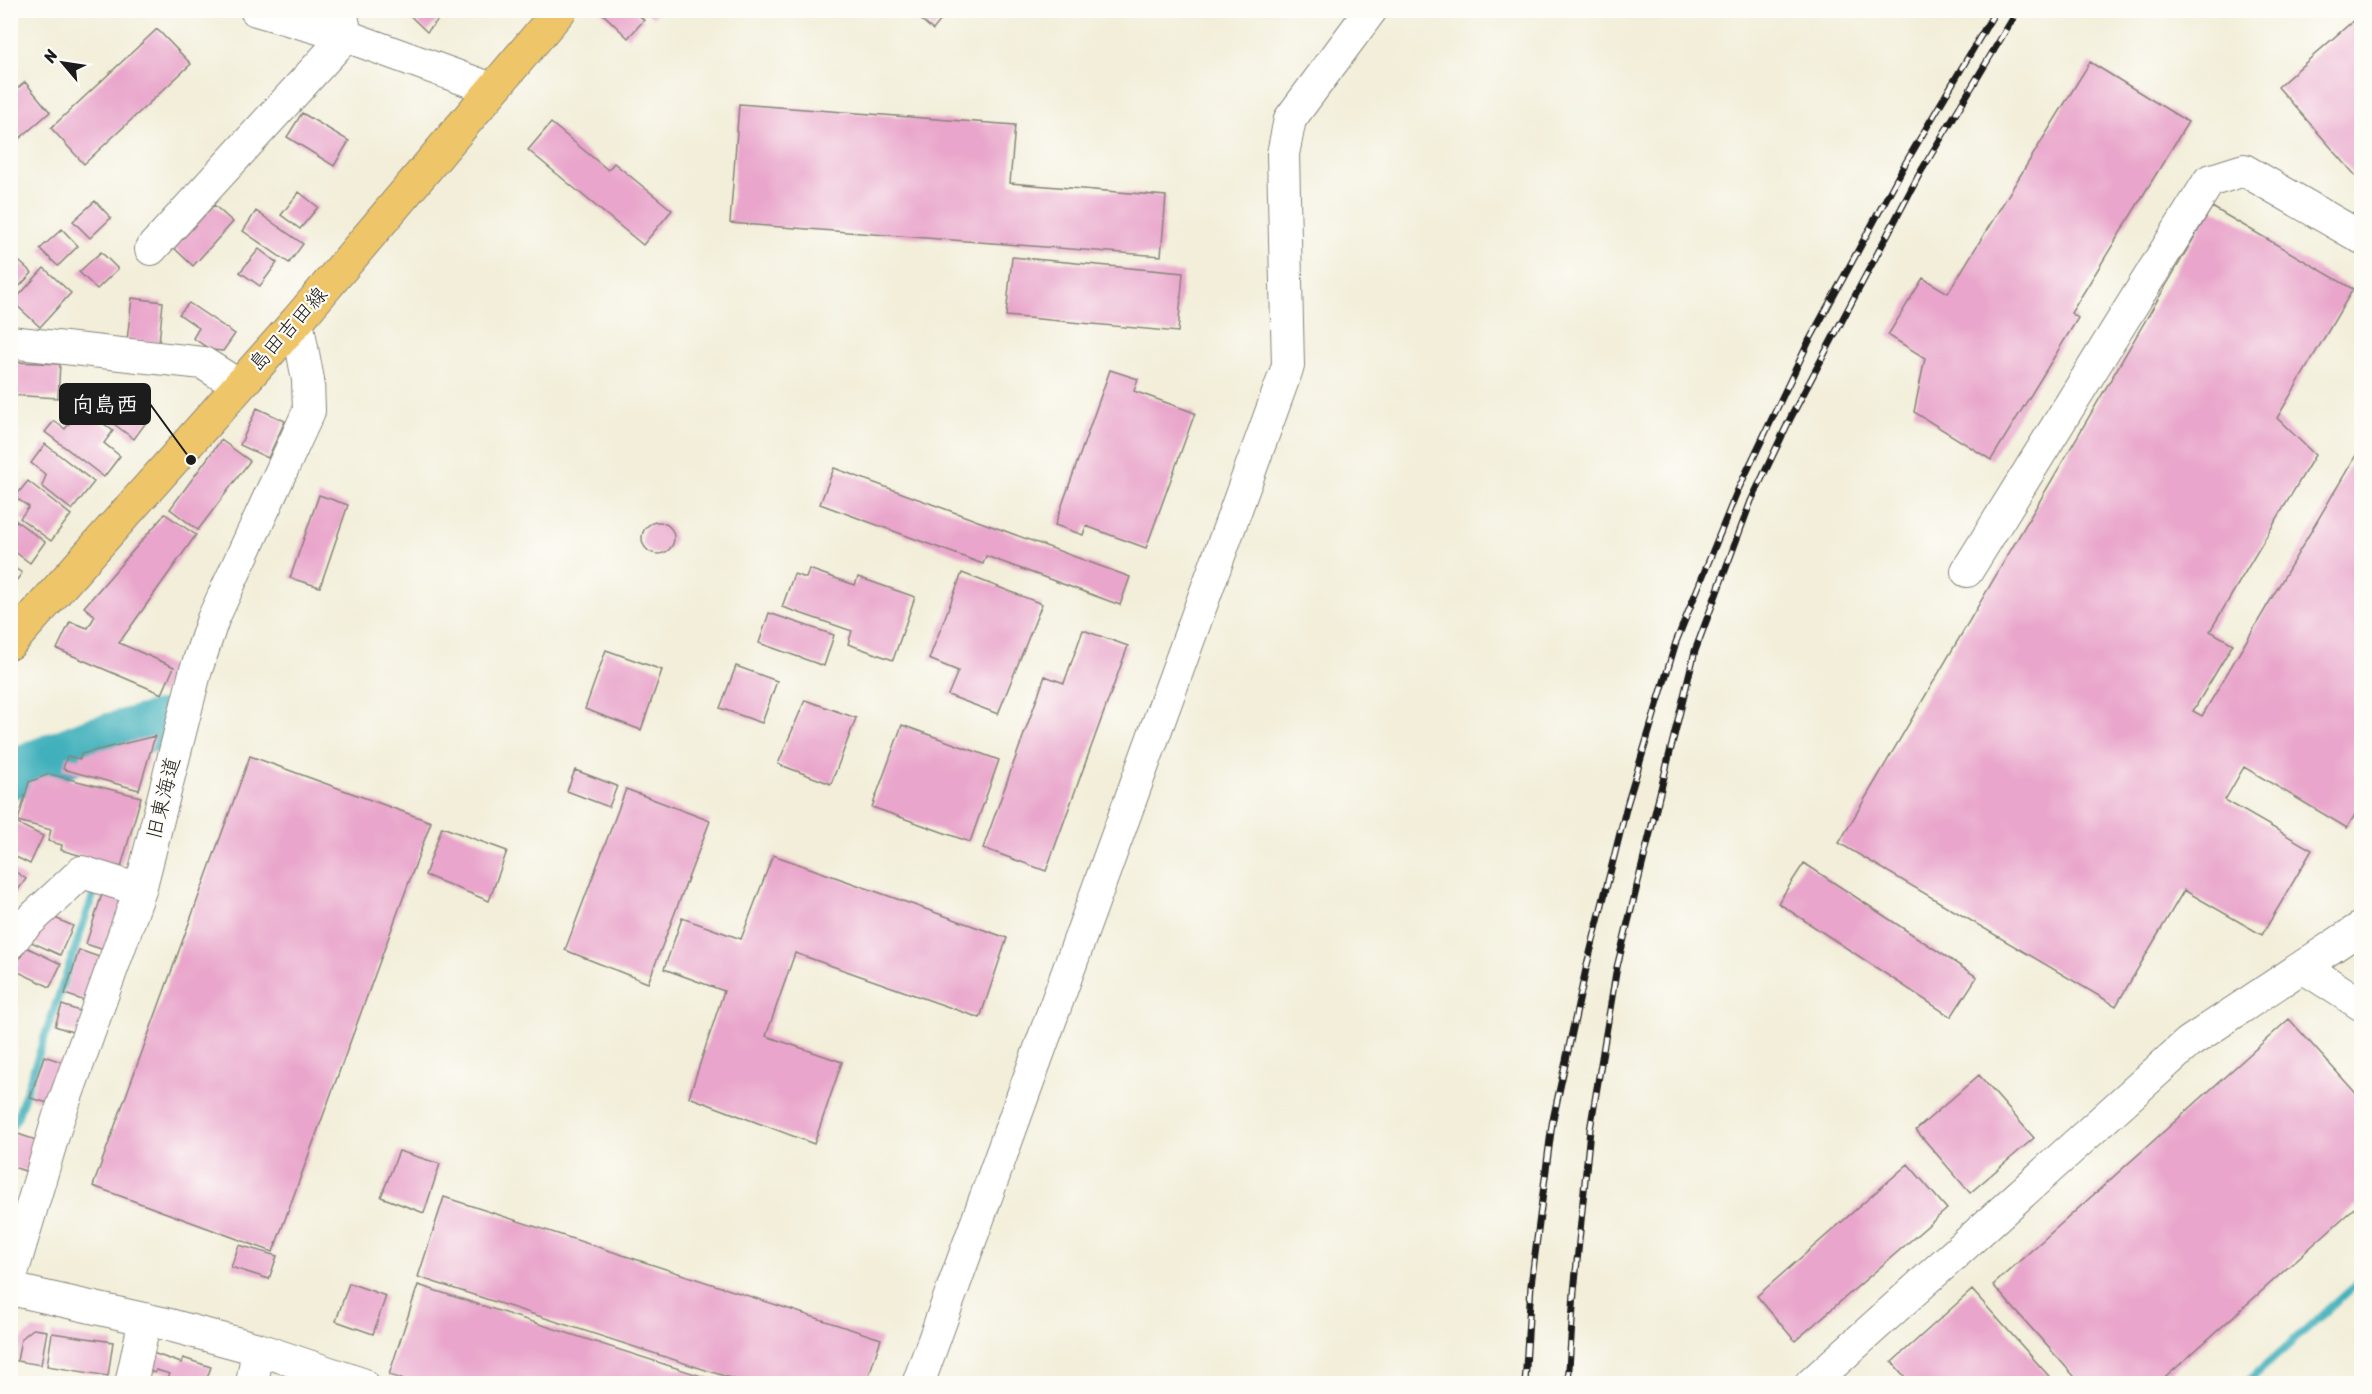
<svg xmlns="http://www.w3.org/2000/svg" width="2372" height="1394" font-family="Sriracha,'Klee One',sans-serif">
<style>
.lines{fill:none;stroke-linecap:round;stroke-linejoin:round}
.stream{stroke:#41b0bc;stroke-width:8}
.river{stroke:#41b0bc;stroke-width:50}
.building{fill:#e9a5cb}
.minor-casing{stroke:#87857a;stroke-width:34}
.major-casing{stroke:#87857a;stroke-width:35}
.minor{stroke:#fff;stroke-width:32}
.major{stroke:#eec569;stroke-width:33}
.rail-casing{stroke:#1c1c1c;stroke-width:7}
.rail{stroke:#fdfcf7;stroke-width:4.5;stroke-dasharray:14;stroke-linecap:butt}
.labels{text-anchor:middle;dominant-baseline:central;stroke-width:4.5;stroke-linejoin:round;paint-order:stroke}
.street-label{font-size:21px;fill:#1c1c1c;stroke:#fdfcf7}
.leader{fill:none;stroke:#1c1c1c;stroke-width:2}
.callout-dot{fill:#1c1c1c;stroke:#fdfcf7;stroke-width:2}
.callout{fill:#1c1c1c;stroke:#1c1c1c;stroke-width:2}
.callout-label{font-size:22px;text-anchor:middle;font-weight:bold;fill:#fff}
</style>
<rect width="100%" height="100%" fill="#fdfcf7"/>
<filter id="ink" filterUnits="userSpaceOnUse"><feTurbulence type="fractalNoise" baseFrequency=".0167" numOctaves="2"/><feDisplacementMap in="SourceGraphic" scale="12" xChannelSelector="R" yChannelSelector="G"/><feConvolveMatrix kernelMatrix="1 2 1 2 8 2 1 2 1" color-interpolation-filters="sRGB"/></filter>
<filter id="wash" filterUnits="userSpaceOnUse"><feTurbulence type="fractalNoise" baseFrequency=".008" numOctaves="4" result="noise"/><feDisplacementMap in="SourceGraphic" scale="24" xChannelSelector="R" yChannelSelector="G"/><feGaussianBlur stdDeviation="1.35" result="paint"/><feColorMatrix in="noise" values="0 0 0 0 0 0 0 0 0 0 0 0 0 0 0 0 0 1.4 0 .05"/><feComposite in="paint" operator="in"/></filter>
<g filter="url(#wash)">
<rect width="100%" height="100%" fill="#f2eed9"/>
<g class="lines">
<path class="stream" d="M10,1129L17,1118L94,893
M2245,1384L2362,1279"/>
<path class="river" d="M10,775L91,743L160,725"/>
</g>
<g id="blocks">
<path class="building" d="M404,10H447L427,32Z
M599,10H633L644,20L628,38Z
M645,10H659L653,18Z
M913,10H949L933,30L912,12Z
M2362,13V183L2278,87Z
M157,29L191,64L84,164L51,128Z
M2090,62L2188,122L2071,313L2078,318L1991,460L1914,412L1925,358L1888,335L1923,278L1948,293Z
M25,82L50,112L10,147V95Z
M739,104L1015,125L1010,183L1166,196L1161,256L730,223Z
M302,113L349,141L334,166L287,137Z
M551,123L608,170L614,163L672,210L643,245L528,150Z
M299,192L318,207L300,229L281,215Z
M95,201L111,218L90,238L73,221Z
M214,205L233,222L193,266L174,248Z
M2212,207L2353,289L2277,418L2315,455L2210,631L2233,644L2193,711L2202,716L2362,445V803L2347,828L2244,767L2225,800L2312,850L2262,935L2184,890L2116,1006L1839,843Z
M256,211L303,244L289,263L243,231Z
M62,229L78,246L58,266L40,249Z
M259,249L277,263L260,286L240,272Z
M101,252L118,269L97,289L79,272Z
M10,253L32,273L17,289L10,283Z
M1012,257L1183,273L1178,332L1006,316Z
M44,268L71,293L40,327L13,302Z
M132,298L163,302L159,343L127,340Z
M189,303L235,334L223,351L211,350L193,338L199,328L179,314Z
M15,362L60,364L58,398L10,395V376L14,377Z
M1110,370L1138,379L1134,391L1195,413L1146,548L1086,526L1083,535L1055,525Z
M95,391L104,398L108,392L116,398L119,394L150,417L134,439L86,403Z
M82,407L113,431L104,443L120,456L104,477L45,432L54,421L65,429Z
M257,408L285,421L268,458L240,445Z
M221,440L250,461L198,530L170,509Z
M45,444L94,482L72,510L42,486L46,475L31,463Z
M834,468L1130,577L1120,605L986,556L983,564L820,504Z
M28,481L71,515L51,541L20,518L29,507L15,497Z
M319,495L348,505L320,587L290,578Z
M165,514L196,535L119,643L174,667L162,694L57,649L70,622L88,628L95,616L84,607Z
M15,520L45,542L30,563L10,548V527Z
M642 538a16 16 0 1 1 32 0a16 16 0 1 1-32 0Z
M10,565L22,573L10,589Z
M809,569L855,585L858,577L915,597L893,660L848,644L852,631L782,607L794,574L806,578Z
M962,573L1042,604L998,714L948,695L958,671L929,659Z
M769,613L834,635L824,666L759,643Z
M1083,630L1128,646L1046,871L983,848L1045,676L1064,683Z
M606,650L662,670L641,730L585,709Z
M736,666L777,681L762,723L720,708Z
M805,700L856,718L831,784L778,764Z
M902,725L999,760L970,842L872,807Z
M155,736L139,790L63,769L67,756L80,759L81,754Z
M250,756L431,822L273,1252L93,1186Z
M575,770L617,786L609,807L567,791Z
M49,774L141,797L121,867L61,850L62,845L48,841L51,830L18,821L29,782Z
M626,789L710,821L648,983L565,950Z
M10,820L43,836L30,864L10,854Z
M442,827L507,851L489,901L425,875Z
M773,855L1007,938L980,1018L795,953L766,1036L842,1062L814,1144L689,1097L724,991L664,969L682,918L741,939Z
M1804,863L1977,977L1951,1017L1778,903Z
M10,868L26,879L10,901Z
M102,894L123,901L107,951L86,944Z
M48,915L73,926L60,955L31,942Z
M26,947L61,964L50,987L14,970Z
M79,950L102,958L88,1002L65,994Z
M62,1005L85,1013L78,1034L55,1026Z
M2289,1019L2362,1100V1201L2158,1384H2081L1993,1285Z
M44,1056L65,1063L52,1104L30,1098Z
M1979,1075L2034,1138L1970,1193L1916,1130Z
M15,1133L42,1142L31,1173L10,1166V1146Z
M399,1151L440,1164L424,1213L381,1197Z
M1908,1164L1947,1209L1795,1341L1757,1296Z
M444,1197L881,1339L866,1384H749L418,1277Z
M239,1245L277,1256L269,1279L231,1267Z
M349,1283L386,1296L373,1334L336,1321Z
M418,1285L723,1383V1384H418L389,1375Z
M1972,1290L2056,1384H1911L1892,1362Z
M33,1329L47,1331L41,1365L17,1361L21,1339Z
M52,1333L113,1342L108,1376L47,1366Z
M147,1351L181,1363L183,1358L211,1367L205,1384H184L168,1378L170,1374L156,1370L155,1373L141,1368Z
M153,1378L169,1383V1384H151Z"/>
</g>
</g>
<g filter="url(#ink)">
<use href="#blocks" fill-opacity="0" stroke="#87857a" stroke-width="1.5"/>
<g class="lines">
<defs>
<path id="minor" d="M256,10L346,36L492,89
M151,249L346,36L341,10
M10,342L203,363L238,385
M1967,571L2209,181L2244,170L2362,238
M10,943L22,928L82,872L140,890
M2303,967L2362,1005
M10,1280L58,1119L140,890L195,673L213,619L309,411L308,380L297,321
M10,1289L162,1323L258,1349L362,1384
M131,1384L145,1319
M252,1384L258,1349
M918,1384L1288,366L1283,154L1290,119L1371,10
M1811,1384L2188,1043L2362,927"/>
<path id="major" d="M10,643L297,321L560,10"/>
</defs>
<use href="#minor" class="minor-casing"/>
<use href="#major" class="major-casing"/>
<use href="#minor" class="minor"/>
<use href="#major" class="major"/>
<defs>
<path id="rail" d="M1525,1384L1531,1285L1552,1124L1586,969L1627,805L1676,642L1736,494L1809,341L1905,164L1996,10
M1568,1384L1574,1292L1590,1130L1617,967L1695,651L1751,501L1791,417L1920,173L2018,10"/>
</defs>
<use href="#rail" class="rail-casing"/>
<use href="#rail" class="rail"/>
</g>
</g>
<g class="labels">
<g class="street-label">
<text transform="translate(288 329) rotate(-48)">島田吉田線</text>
<text transform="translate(163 798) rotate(-76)">旧東海道</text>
</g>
</g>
<path class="leader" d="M191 460L150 404"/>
<circle class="callout-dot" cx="191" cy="460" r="6"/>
<rect class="callout" x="60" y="384" width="90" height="40" rx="6"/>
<g class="callout-label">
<text x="105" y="412">向島西</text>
</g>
<rect width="2372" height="1394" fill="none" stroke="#fdfcf7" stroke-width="36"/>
<g transform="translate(63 63) rotate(299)" stroke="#fdfcf7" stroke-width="4.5" paint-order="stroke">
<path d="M0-4.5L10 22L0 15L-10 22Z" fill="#1c1c1c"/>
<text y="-9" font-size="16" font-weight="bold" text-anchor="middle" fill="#1c1c1c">N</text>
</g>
</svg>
